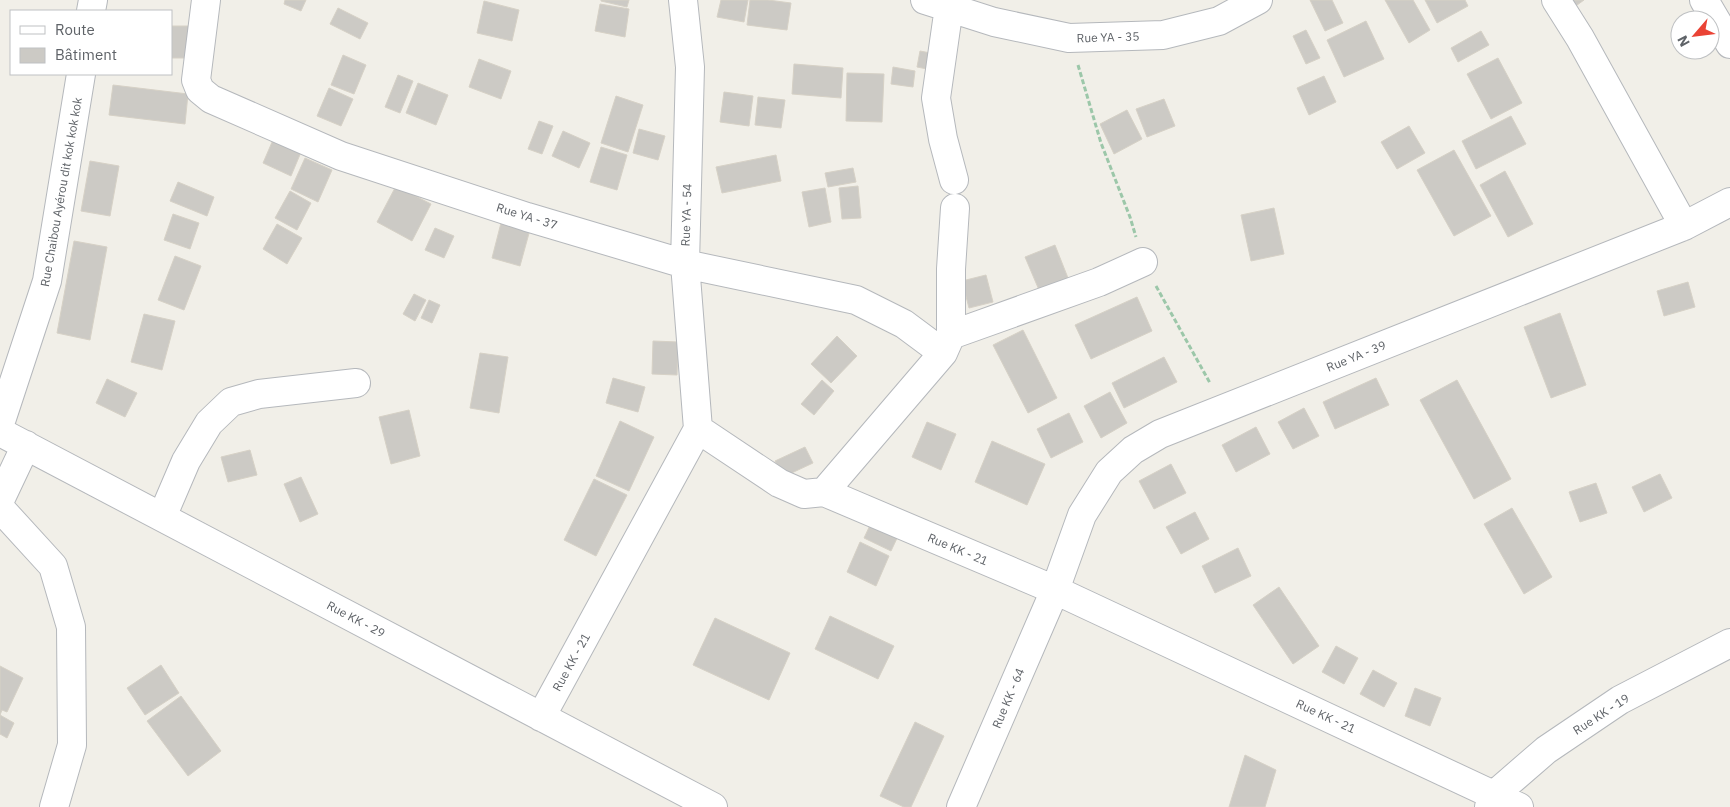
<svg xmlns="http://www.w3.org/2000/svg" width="1730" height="807" font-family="'IBM Plex Sans',sans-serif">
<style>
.building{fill:#cccac5;stroke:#d6d1c6}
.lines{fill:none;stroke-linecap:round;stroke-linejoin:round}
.minor-casing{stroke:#b5b8bc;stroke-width:30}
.path{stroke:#9cc7a9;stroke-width:3;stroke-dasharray:5 2.5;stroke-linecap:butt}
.minor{stroke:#fff;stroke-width:28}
.labels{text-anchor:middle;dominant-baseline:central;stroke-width:4;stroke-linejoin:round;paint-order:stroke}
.street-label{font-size:12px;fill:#5f6368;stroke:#fff}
</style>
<rect width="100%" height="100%" fill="#f1efe8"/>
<path class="building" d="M285,0H306L301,11L284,4Z
M601,0H629L627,7L601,1Z
M721,0H748L744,22L717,17Z
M750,0H768L791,3L787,30L747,25Z
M1310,0H1332L1343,23L1325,31Z
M1385,0H1413L1430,30L1409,43Z
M1425,0H1465L1468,6L1437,23Z
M1567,0H1584L1573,8Z
M484,1L519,10L512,41L477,33Z
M600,4L629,9L625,37L595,31Z
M338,8L368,23L360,39L330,24Z
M1366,21L1384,59L1344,77L1327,40Z
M171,26H194V58H171Z
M1306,30L1320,58L1306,64L1293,36Z
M1481,31L1489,45L1458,62L1451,48Z
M920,51L936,54L932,70L917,67Z
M343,55L366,65L354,94L331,85Z
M1498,58L1522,103L1491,119L1467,74Z
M479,59L511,71L501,99L469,87Z
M794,64L843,68L841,98L792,94Z
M893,67L915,71L913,87L891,84Z
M847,73L884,74L882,122L846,121Z
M398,75L413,81L400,113L385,107Z
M1324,76L1336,102L1309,115L1297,88Z
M418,83L448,95L436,125L406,113Z
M113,85L188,94L185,124L109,115Z
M329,88L353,99L341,126L317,116Z
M724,92L753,96L749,126L720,122Z
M616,96L643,105L628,152L601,143Z
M758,97L785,100L781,128L755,125Z
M1164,99L1175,126L1147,137L1136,109Z
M1127,110L1142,139L1114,154L1100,124Z
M1511,116L1526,144L1476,169L1462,141Z
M539,121L553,126L542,154L528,149Z
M1409,126L1425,153L1397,169L1381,142Z
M639,129L665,136L658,160L633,153Z
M563,131L590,143L579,168L552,156Z
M276,133L304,145L291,176L263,163Z
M601,147L627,155L617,190L590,182Z
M1454,150L1491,216L1454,236L1417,170Z
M776,155L781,181L722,193L716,167Z
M305,158L332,170L318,202L291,189Z
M90,161L119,166L110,216L81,211Z
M853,168L856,182L828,187L825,173Z
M1505,171L1533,224L1508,237L1480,185Z
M178,182L214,197L207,216L170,201Z
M396,186L431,204L412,241L377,222Z
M858,186L861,218L842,219L839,188Z
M825,188L831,222L809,227L802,192Z
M290,191L311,203L297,230L275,218Z
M1274,208L1284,254L1251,261L1241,215Z
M173,214L199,223L190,249L164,240Z
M502,219L531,226L520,266L492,258Z
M277,224L302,238L287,264L263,249Z
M435,228L454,236L444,258L425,250Z
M74,241L107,247L90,340L57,333Z
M1055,245L1068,278L1039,290L1025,257Z
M175,256L201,266L184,310L158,300Z
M986,275L993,302L969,308L962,281Z
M1688,282L1695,307L1664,316L1657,291Z
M414,294L426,300L415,321L403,314Z
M1137,297L1152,331L1091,359L1075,325Z
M429,300L440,305L432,323L421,318Z
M1560,313L1586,385L1551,398L1524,327Z
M144,314L175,321L162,370L131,362Z
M1023,330L1057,398L1028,413L993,345Z
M837,336L857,356L831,383L811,364Z
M653,341L678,342L677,375L652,374Z
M480,353L508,357L499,413L470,408Z
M1164,357L1177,382L1124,408L1112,383Z
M613,378L645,387L638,412L606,403Z
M1376,378L1389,405L1335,429L1323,402Z
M107,379L137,393L125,417L96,403Z
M822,380L834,391L814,415L801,404Z
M1457,380L1511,479L1474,499L1420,400Z
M1110,392L1127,423L1101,438L1084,406Z
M1304,408L1319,436L1293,449L1278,422Z
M409,410L420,456L391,464L379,417Z
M1069,413L1083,442L1051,458L1037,429Z
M620,421L654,437L629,491L596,476Z
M927,422L956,434L941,470L912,457Z
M1256,427L1270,454L1236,472L1222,445Z
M992,441L1045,464L1027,505L975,482Z
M805,447L813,463L783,477L775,461Z
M250,450L257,475L228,482L221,457Z
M1171,464L1186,493L1154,509L1139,481Z
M1660,474L1672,498L1644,512L1632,487Z
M301,477L318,514L300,522L284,484Z
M594,479L627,495L596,556L564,540Z
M1596,483L1607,513L1580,522L1569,492Z
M1512,508L1552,577L1524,594L1484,524Z
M1195,512L1209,539L1181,554L1166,527Z
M872,521L899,534L891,551L864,538Z
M860,542L889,556L876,586L847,572Z
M1238,548L1251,576L1215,593L1202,566Z
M1279,587L1319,646L1293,664L1253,605Z
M830,616L894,646L878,679L815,649Z
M715,618L790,653L769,700L693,665Z
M1336,646L1358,658L1344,684L1322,672Z
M161,665L179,693L145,715L127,688Z
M0,666L23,678L7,712L2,710L0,715Z
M1373,670L1397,683L1384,707L1360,694Z
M1415,688L1441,698L1430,726L1405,716Z
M181,696L221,751L188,776L147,721Z
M0,715L14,723L7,738L0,734Z
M915,722L944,736L911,807H904L880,796Z
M1245,755L1276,770L1265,807H1229Z"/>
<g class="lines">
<defs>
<path id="minor" d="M206,0L196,80L200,90L211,99L341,156L527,217L685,264L856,300L904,324L943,353
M683,0L690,67L685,264L698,429
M925,0L994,22L1069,38L1163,35L1219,21L1258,0
M950,0L936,98L943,139L954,180
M1556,0L1580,38L1684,226
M1704,0L1730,44
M91,11L93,0
M951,335V269L955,208
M0,424L47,281L81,74
M0,432L713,807
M824,492L943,353L951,335L1099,282L1143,262
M0,500L26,445
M0,508L53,566L71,627L72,745L54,807
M162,517L186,461L209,423L231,402L259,394L356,383
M541,717L698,429L779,483L804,494L824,492L1055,590L1519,807
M961,807L1055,590L1082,515L1109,472L1133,450L1160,434L1684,226L1730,202
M1489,807L1494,795L1546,750L1620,700L1730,643"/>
</defs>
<use href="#minor" class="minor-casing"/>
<path class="path" d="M1078,65L1101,143L1130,217L1136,237
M1156,286L1210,383"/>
<use href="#minor" class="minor"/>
</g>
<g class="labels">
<g class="street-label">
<text transform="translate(1108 37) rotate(-2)">Rue YA - 35</text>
<text transform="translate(61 192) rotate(-80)">Rue Chaibou Ayérou dit kok kok kok</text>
<text transform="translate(686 215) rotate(-88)">Rue YA - 54</text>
<text transform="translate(527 216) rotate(17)">Rue YA - 37</text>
<text transform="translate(1356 356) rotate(-22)">Rue YA - 39</text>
<text transform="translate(958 549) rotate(23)">Rue KK - 21</text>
<text transform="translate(356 619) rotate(28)">Rue KK - 29</text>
<text transform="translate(571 662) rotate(-61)">Rue KK - 21</text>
<text transform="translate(1008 698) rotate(-67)">Rue KK - 64</text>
<text transform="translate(1601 714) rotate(-33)">Rue KK - 19</text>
<text transform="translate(1326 716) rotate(25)">Rue KK - 21</text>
</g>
</g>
<rect x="10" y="10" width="162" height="65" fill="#ffffff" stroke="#bfc1c3"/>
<rect x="20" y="26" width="25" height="8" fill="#ffffff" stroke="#bfc1c3"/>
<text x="55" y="35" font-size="15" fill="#5f6368">Route</text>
<rect x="20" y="48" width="25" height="15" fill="#cccac5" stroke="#bfc1c3"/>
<text x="55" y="60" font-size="15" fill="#5f6368">Bâtiment</text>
<g transform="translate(1695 35) rotate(242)"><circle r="24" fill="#ffffff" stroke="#bfc1c3"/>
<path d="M0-4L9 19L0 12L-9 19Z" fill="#ea4335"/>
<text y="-8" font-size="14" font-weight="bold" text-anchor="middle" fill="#5f6368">N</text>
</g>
</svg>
